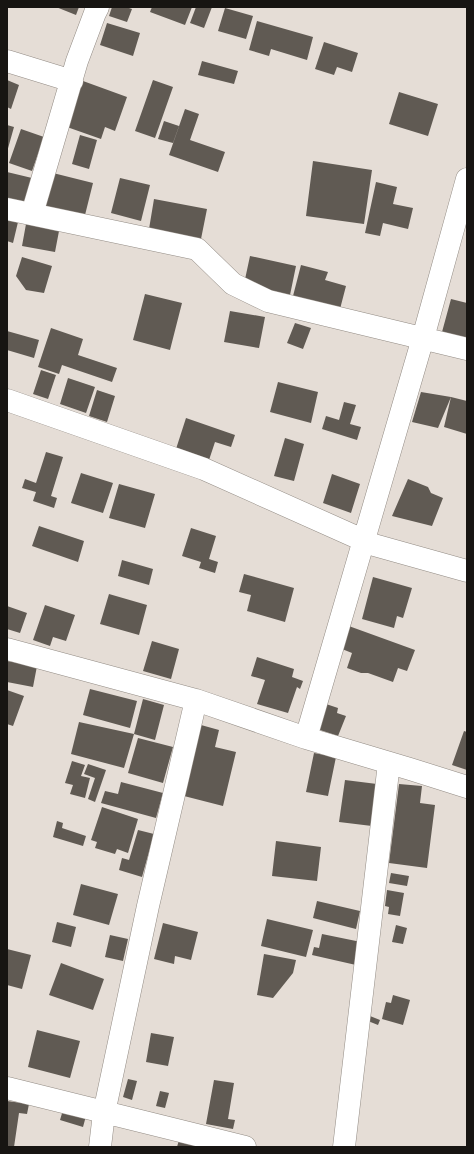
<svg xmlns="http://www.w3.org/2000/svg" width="474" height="1154" font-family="Rubik,sans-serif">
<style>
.building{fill:#605a53}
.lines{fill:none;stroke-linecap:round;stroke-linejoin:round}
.minor-casing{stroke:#938c85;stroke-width:23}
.minor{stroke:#fff;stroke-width:22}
</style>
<rect width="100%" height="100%" fill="#e5ddd6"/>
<path class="building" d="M56,7H79L76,15Z
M112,7H126L132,9L127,22L109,16Z
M152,7H192L185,25L150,12Z
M196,7H212L204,28L190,23Z
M225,8L253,16L246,39L218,31Z
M257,21L313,37L307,60L271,49L269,56L249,50Z
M107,23L140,33L133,56L100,45Z
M324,42L358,53L352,72L337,67L334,75L315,69Z
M202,61L238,71L234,84L198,75Z
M7,80L19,85L11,109L7,107Z
M153,80L173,87L155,138L135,131Z
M83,81L127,97L115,131L105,127L101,139L67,127Z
M399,92L438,104L428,136L389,124Z
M185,109L199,114L190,140L225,152L218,172L169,155Z
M164,121L179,126L173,143L158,139Z
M7,125L14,127L7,152Z
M21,129L44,137L32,171L9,163Z
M80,135L97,140L89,169L72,164Z
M313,161L372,170L364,224L306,216Z
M7,172L32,178L26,203L7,198Z
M53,173L93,183L84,219L44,209Z
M120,178L150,185L141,221L111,213Z
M376,182L397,187L393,204L413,208L408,229L383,223L380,236L365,233Z
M154,199L207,209L201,239L149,229Z
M7,219L18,222L13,243L7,241Z
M26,224L59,231L55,252L22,246Z
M250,256L296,266L290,295L244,284Z
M22,257L52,266L44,293L26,290L16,276Z
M301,265L328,272L325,280L346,286L340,309L293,296Z
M145,294L182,303L170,350L133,340Z
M451,299L467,303V338L442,332Z
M230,311L265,317L259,348L224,342Z
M295,323L311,328L303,349L287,343Z
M51,328L83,339L78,355L117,368L112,382L62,365L59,374L38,367Z
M7,331L39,340L34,358L7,350Z
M41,370L56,375L48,399L33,394Z
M68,378L95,387L86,413L60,404Z
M278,382L318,392L311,423L270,412Z
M97,390L115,396L107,422L89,416Z
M421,392L451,397L467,401V434L444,427L451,397L438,428L412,422Z
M344,402L356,405L350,424L361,427L357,440L322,429L326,416L339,420Z
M186,418L235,435L231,447L215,442L209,460L176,449Z
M285,438L304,444L294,481L274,476Z
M46,452L63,457L51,496L57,498L54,508L33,501L36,492L22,488L25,479L36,483Z
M81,473L113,483L103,513L71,503Z
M332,474L360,484L351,513L323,503Z
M408,479L428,487L431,493L443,498L432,526L392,516Z
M119,484L155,494L145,528L109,518Z
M39,526L84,541L78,562L32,546Z
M191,528L216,536L209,559L218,562L215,573L199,568L201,562L182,556Z
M122,560L153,569L149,585L118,576Z
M244,574L294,588L285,622L247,611L251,595L239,592Z
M373,577L412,588L403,618L397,616L394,628L362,619Z
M109,594L147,605L139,635L100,624Z
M45,605L75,615L66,641L53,637L50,646L33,640Z
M7,606L27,613L20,633L7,629Z
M346,625L415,650L407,671L398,668L393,682L368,673H361L347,668L352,653L337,647Z
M152,641L179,649L171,679L143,671Z
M257,657L294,669L292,677L303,681L300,689L297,687L288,713L257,704L265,680L251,676Z
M7,661L37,666L33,687L7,682Z
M90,689L137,701L130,728L83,715Z
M7,690L24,696L13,726L7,724Z
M143,699L164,705L155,740L134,734L124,768L71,754L79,722L134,734Z
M326,704L338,708L337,713L346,716L338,736L317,729Z
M201,725L219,730L215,747L236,752L223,806L184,796Z
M464,731L467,732V770L452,765Z
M138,738L173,747L163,783L128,773Z
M314,753L336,757L328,796L306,792Z
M72,761L85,765L81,776L90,778L85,798L70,794L73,785L65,783Z
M88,764L106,770L95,802L88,799L95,778L84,774Z
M345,780L377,784L372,826L339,822Z
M121,782L163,793L156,818L101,803L105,791L118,794Z
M399,784L422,786L420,803L435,805L427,868L389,863Z
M102,807L138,819L128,853L117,849L115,854L95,848L97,842L91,840Z
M57,821L63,823L62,828L86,836L83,846L53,837Z
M138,830L154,834L142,877L119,870L122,858L129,860Z
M276,841L321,847L317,881L272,876Z
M391,873L409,876L407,886L389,883Z
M81,884L118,894L109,925L73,915Z
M387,890L404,893L400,916L388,914L389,907L385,906Z
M317,901L360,911L356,929L313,918Z
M267,919L313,930L306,957L261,946Z
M57,922L76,927L71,947L52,942Z
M163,923L198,932L191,960L175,956L174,964L154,959Z
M396,925L407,928L403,944L392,942Z
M322,934L361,942L356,965L312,955L314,947L319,948Z
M110,935L128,939L123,961L105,957Z
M7,949L31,955L22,989L7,985Z
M264,954L296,960L293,973L273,998L257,995Z
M61,963L104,979L93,1010L49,995Z
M393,995L410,1000L403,1025L382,1019L386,1002L391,1003Z
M370,1016L380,1020L378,1025L368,1021Z
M37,1030L80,1041L70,1078L28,1067Z
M151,1033L174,1037L168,1066L146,1062Z
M128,1079L137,1081L132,1100L123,1097Z
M214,1080L234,1083L228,1119L235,1120L233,1129L206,1124Z
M160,1091L169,1093L165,1108L156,1106Z
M7,1101L29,1104L27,1114L19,1113L14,1147H7Z
M63,1110L86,1116L83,1127L60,1120Z
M179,1140L212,1147H177Z"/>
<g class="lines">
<defs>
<path id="minor" d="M7,61L72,81
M7,209L197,249L233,284L268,301L467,349
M32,214L77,61L95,13L98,7
M7,400L204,469L374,545L467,571
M7,649L196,700L306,738L410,769L467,787
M306,738L423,338L467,179
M7,1088L245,1147
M100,1147L104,1113L148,906L196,700
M344,1147L389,763"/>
</defs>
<use href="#minor" class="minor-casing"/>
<use href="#minor" class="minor"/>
</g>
<rect width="474" height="1154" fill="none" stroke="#171512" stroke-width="16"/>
</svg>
